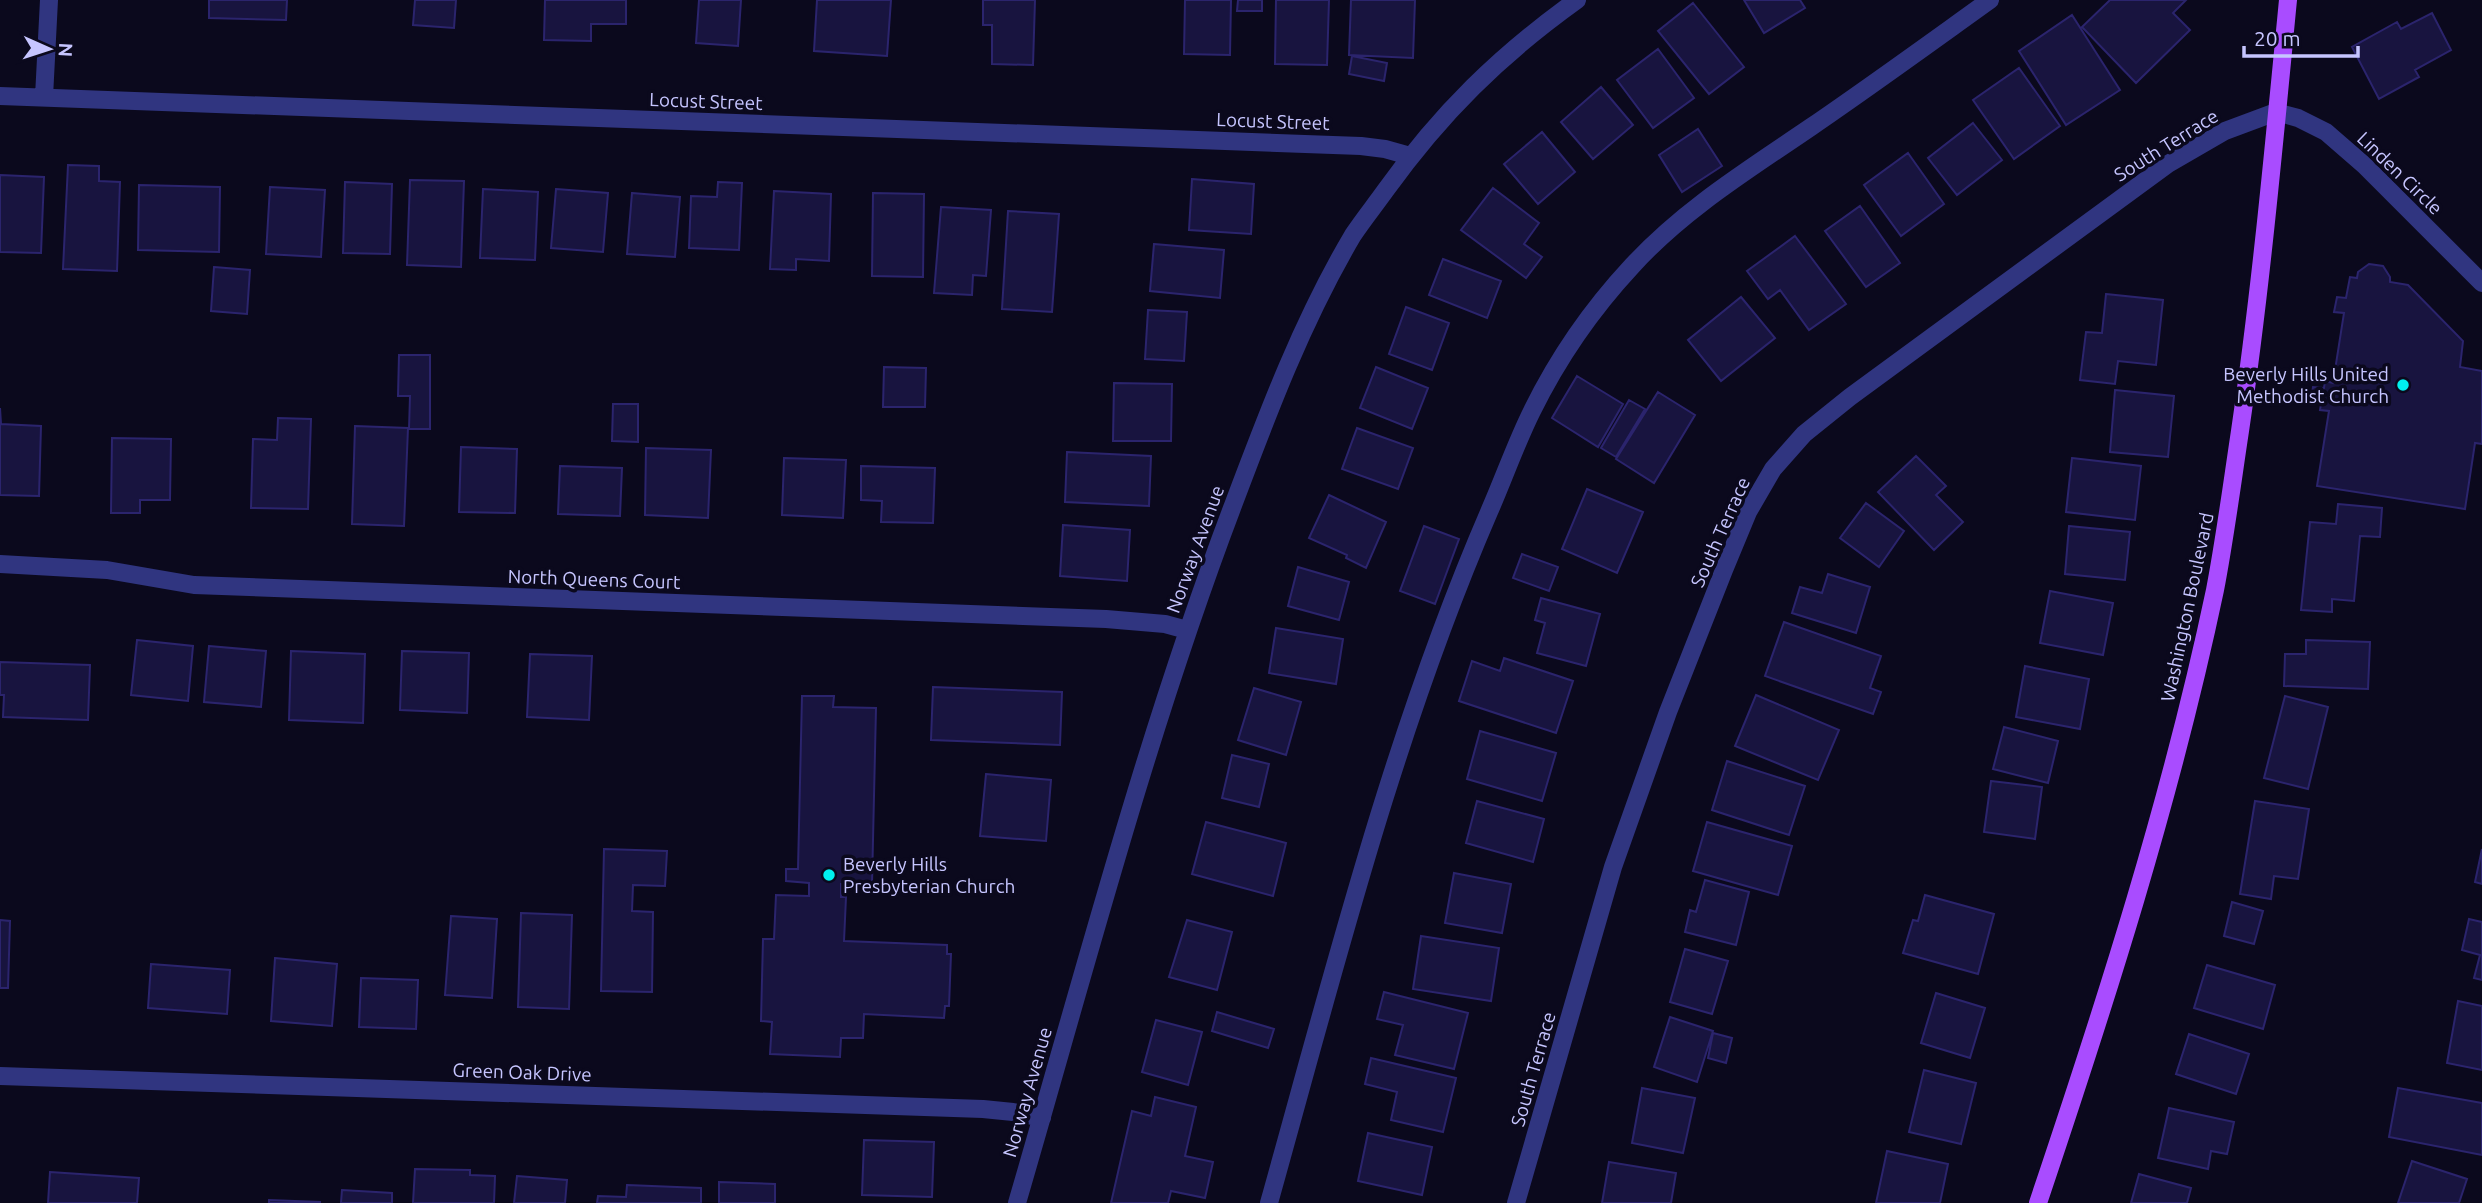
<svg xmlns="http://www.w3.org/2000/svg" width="2482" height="1203" font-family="Ubuntu,sans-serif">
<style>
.building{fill:#18143f;stroke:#2b246d;stroke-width:2}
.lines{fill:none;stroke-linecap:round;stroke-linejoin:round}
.minor{stroke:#303580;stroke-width:18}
.major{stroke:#a94cff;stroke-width:18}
.poi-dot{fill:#00f0ef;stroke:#0b091d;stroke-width:2.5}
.labels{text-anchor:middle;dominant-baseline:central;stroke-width:7;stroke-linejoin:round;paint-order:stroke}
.street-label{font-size:19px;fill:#c6c5ff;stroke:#0b091d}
.poi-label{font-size:19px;fill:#c6c5ff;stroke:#0b091d;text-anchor:end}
</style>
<rect width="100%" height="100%" fill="#0b091d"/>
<path class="building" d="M209,0H287L286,20L209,18Z
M415,0H456L454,28L413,25Z
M545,0H626V24H591V41L544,40Z
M699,0H741L738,46L696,43Z
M817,0H891L887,56L814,51Z
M983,0H1035L1033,65L992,64V25H983Z
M1185,0H1231L1230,55L1184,54Z
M1238,0H1262V11H1237Z
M1276,0H1329L1327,65L1275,64Z
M1351,0H1415L1413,58L1349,55Z
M1744,0H1800L1805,8L1764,33Z
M2110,0H2186L2173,13L2190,30L2136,83L2082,27Z
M1693,3L1744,67L1709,94L1658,31Z
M2432,13L2451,50L2415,70L2419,77L2379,99L2352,47L2397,22L2401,29Z
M2072,15L2120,90L2066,125L2019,51Z
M1658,49L1694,98L1653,128L1617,80Z
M1352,56L1387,63L1384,81L1349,74Z
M2019,68L2060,126L2014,159L1973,100Z
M1601,87L1633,125L1593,159L1561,122Z
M1973,123L2002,160L1957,195L1928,158Z
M1698,129L1722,166L1682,192L1659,155Z
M1542,132L1575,172L1538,204L1504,164Z
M1908,153L1944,204L1901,236L1864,185Z
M68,165L99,166V181L120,182L117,271L63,269Z
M0,175L44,177L41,253L0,252Z
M1192,179L1254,184L1251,234L1189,230Z
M410,180L464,181L461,267L407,265Z
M345,182L392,184L390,254L343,253Z
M718,182L742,183L739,250L689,248L691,196L717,197Z
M139,185L220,187L219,252L138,250Z
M270,187L325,190L321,257L266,254Z
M1493,188L1539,223L1524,244L1542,257L1526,278L1461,230Z
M483,189L538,192L535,260L480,258Z
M556,189L608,193L603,252L551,248Z
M774,191L831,194L829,261L796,259V270L770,269Z
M632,193L680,197L675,257L627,254Z
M873,193L924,194L923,277L872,276Z
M1860,206L1900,263L1866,287L1825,231Z
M941,207L991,210L986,276L973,275L972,295L934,293Z
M1008,211L1059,214L1052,312L1002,309Z
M1795,236L1846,304L1809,330L1780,290L1768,299L1747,271Z
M1154,244L1224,250L1220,298L1150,291Z
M1443,259L1501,281L1487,318L1429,295Z
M2369,264L2383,266L2390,277V282L2408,285L2463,341L2460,367L2482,371V444L2475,443L2465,509L2317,486L2329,411L2320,410L2321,404L2311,402L2313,387L2324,388L2325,381L2333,383L2344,313L2334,312L2337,297L2346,298L2350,277L2357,278L2358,272Z
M214,267L250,270L247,314L211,311Z
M2106,294L2163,300L2156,365L2118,361L2115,384L2080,380L2086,332L2102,333Z
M1741,297L1775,338L1721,381L1688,340Z
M1406,307L1449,323L1432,370L1389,354Z
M1148,310L1187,312L1184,361L1145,359Z
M399,355H430V429H409L410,396H398Z
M884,367L926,368L925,407H883Z
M1376,367L1428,388L1412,429L1360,408Z
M1577,376L1623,404L1598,447L1552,418Z
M1114,383L1172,384L1171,441H1113Z
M2115,390L2174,396L2168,457L2110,452Z
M1658,392L1695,415L1654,483L1616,459Z
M1629,400L1645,409L1616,457L1601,448Z
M613,404H638V442L612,441Z
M0,408L1,424L41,426L39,496L0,495Z
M278,418L311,419L308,509L251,508L253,439L277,440Z
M355,426L408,428L404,526L352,524Z
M1357,428L1413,448L1398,489L1342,469Z
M112,438L171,439L170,500H140V513H111Z
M461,447L517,449L515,513L459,512Z
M646,448L711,450L708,518L645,515Z
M1067,452L1151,456L1149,506L1065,502Z
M1916,456L1946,486L1936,495L1963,522L1934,550L1878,492Z
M784,458L846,460L843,518L782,515Z
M2072,458L2141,466L2135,520L2066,512Z
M560,466L622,468L620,516L558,514Z
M861,466L935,468L933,523L881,522L882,501L861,500Z
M1587,489L1643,512L1617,573L1562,549Z
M1329,495L1386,522L1366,568L1346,558L1347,555L1309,538Z
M1866,503L1904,531L1879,567L1840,538Z
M2338,504L2382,508L2380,537L2360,536L2354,601L2332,599V612L2301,610L2310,522L2336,524Z
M1063,525L1130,530L1127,581L1060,576Z
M1424,526L1459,539L1435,604L1400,591Z
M2069,526L2130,532L2125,580L2065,574Z
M1522,554L1558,567L1549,591L1513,578Z
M1298,567L1349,582L1339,620L1288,606Z
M1828,574L1870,587L1856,633L1792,613L1800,587L1822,593Z
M2050,591L2113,603L2103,655L2040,643Z
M1541,598L1600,614L1586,666L1537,653L1545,623L1535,620Z
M1784,622L1881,656L1870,688L1881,692L1873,714L1765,676Z
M1276,628L1343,639L1336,684L1269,673Z
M137,640L193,646L188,701L131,695Z
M2306,640L2370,642L2368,689L2284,686L2285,654H2306Z
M209,646L266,651L261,707L204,702Z
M291,651L365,654L363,723L289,720Z
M402,651L469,653L467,713L400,710Z
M530,654L592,656L589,720L527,717Z
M1504,658L1573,681L1556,733L1459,701L1472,661L1500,671Z
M0,662L90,665L88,720L3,717L4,695H0Z
M2025,666L2089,679L2080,729L2016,717Z
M933,687L1062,692L1060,745L931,740Z
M1254,688L1301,702L1286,755L1238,740Z
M1756,695L1839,730L1818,780L1735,746Z
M802,696H834L833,707L876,708L872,884H841V897H846L844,941L947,945V954H951L949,1006H945L944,1018L864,1014L863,1038H841L840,1057L770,1054L772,1022L761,1021L763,939H774L776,895L809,896V883L786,881V869H798Z
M2285,696L2328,707L2308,789L2264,778Z
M2004,727L2058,741L2048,783L1993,769Z
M1480,731L1556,753L1542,801L1467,779Z
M1232,755L1269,764L1259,807L1222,798Z
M1727,761L1805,786L1789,835L1712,810Z
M986,774L1051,780L1046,841L980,836Z
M1991,781L2042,787L2035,839L1984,832Z
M1477,801L1544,819L1533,862L1466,843Z
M2255,801L2309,809L2298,879L2274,876L2271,899L2240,894Z
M1206,822L1286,843L1273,896L1192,874Z
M1707,822L1792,846L1778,895L1693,871Z
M604,849L667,851L665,886L633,885L632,911L653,912L652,992L601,991Z
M2482,849V884L2475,882Z
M1454,873L1511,884L1502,933L1445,923Z
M1705,880L1749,892L1736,945L1685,932L1690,910L1696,912Z
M1925,895L1994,914L1978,974L1903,953L1913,920L1918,921Z
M2232,902L2263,911L2254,944L2224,936Z
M521,913L572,915L569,1009L518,1007Z
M451,916L497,919L492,998L445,995Z
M2469,919L2482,922V980L2474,978L2480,955L2462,950Z
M0,920L10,921L8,988H0Z
M1187,920L1232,932L1217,990L1169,977Z
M1421,936L1499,948L1491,1001L1413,989Z
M1685,949L1728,961L1712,1014L1670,1002Z
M275,958L337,964L332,1026L271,1021Z
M151,964L230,970L227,1014L148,1008Z
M2207,965L2275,985L2263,1029L2194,1008Z
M361,978L418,980L416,1029L359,1027Z
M1384,992L1468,1013L1454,1069L1395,1055L1403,1025L1377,1019Z
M1936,993L1985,1008L1970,1058L1921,1043Z
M2458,1001L2482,1006V1070L2447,1063Z
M1217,1012L1274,1029L1268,1048L1212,1031Z
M1670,1017L1713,1031L1697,1082L1654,1067Z
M1156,1020L1202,1032L1188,1085L1142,1072Z
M1713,1033L1732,1038L1726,1063L1708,1058Z
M2189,1034L2249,1054L2236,1094L2176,1074Z
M1371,1058L1456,1078L1443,1132L1391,1120L1397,1092L1365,1084Z
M1924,1070L1976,1083L1961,1144L1909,1132Z
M1642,1088L1695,1098L1683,1153L1632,1143Z
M2398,1088L2482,1103V1155L2389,1137Z
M1155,1097L1196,1107L1185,1156L1213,1162L1205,1198L1171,1191L1168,1203H1111L1132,1111L1151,1116Z
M2169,1108L2234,1122L2227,1154L2211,1151L2208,1169L2158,1158Z
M1368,1133L1432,1147L1422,1195L1358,1181Z
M864,1140L934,1142L932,1197L862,1195Z
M1887,1151L1948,1164L1940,1203H1876Z
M2412,1161L2467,1179L2459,1203H2398Z
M1609,1162L1676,1173L1671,1203H1602Z
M415,1169L470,1170V1175L495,1176L494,1203H413Z
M50,1172L139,1178L137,1203H48Z
M2139,1174L2191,1188L2187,1203H2131Z
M517,1176L567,1180L565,1203H514Z
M719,1182L775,1184V1203H719Z
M627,1185L701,1188V1203H597L598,1196L626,1197Z
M342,1190L392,1193V1203H341Z
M269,1200L320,1202V1203H269Z"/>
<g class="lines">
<path class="minor" d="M0,96L1361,146L1385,149L1410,156
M44,97L49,0
M0,564L107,570L194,585L1106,619L1165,624L1187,630
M0,1076L983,1109L1013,1112L1042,1118
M1017,1203C1085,970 1146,735 1232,508C1267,415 1302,321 1353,235C1363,220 1375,205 1385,191C1441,113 1499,56 1577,0
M1269,1203C1334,971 1393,734 1489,512C1504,478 1516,443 1532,411C1558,358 1592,309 1632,266C1683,210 1748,170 1811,127C1871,86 1930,43 1990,0
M1516,1203L1613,867L1668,712L1724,570L1748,512L1773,469L1804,434L1850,397L2168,164L2225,131L2276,112L2298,118L2326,132L2364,165L2482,283"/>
<path class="major" d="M2038,1203C2106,1001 2171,799 2215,590C2225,538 2232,484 2240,431C2261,288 2274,144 2288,0"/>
</g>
<g class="poi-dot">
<circle cx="2403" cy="385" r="7"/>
<circle cx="829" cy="875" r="7"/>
</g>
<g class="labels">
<g class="street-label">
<text transform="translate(706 101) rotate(2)">Locust Street</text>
<text transform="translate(1273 121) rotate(2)">Locust Street</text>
<text transform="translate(2166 145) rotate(-32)">South Terrace</text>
<text transform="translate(2400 173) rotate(44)">Linden Circle</text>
<text transform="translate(1720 532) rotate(-66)">South Terrace</text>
<text transform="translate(1195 549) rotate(-70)">Norway Avenue</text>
<text transform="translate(594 579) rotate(2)">North Queens Court</text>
<text transform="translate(2187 607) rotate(-78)">Washington Boulevard</text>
<text transform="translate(1533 1069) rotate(-74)">South Terrace</text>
<text transform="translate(522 1072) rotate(2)">Green Oak Drive</text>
<text transform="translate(1027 1092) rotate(-74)">Norway Avenue</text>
</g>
<g class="poi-label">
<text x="2389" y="374">Beverly Hills United<tspan x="2389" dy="22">Methodist Church</tspan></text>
<text x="843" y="864" text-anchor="start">Beverly Hills<tspan x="843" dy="22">Presbyterian Church</tspan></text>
</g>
</g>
<g transform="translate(49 49) rotate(93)" stroke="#0b091d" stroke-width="5" paint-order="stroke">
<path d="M0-5L12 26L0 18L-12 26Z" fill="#c6c5ff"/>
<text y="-10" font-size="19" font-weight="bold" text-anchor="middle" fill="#c6c5ff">N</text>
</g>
<path d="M2244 46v10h114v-10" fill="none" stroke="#c6c5ff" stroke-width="3.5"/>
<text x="2254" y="46" font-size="21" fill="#c6c5ff" stroke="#0b091d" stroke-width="5" paint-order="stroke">20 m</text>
</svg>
